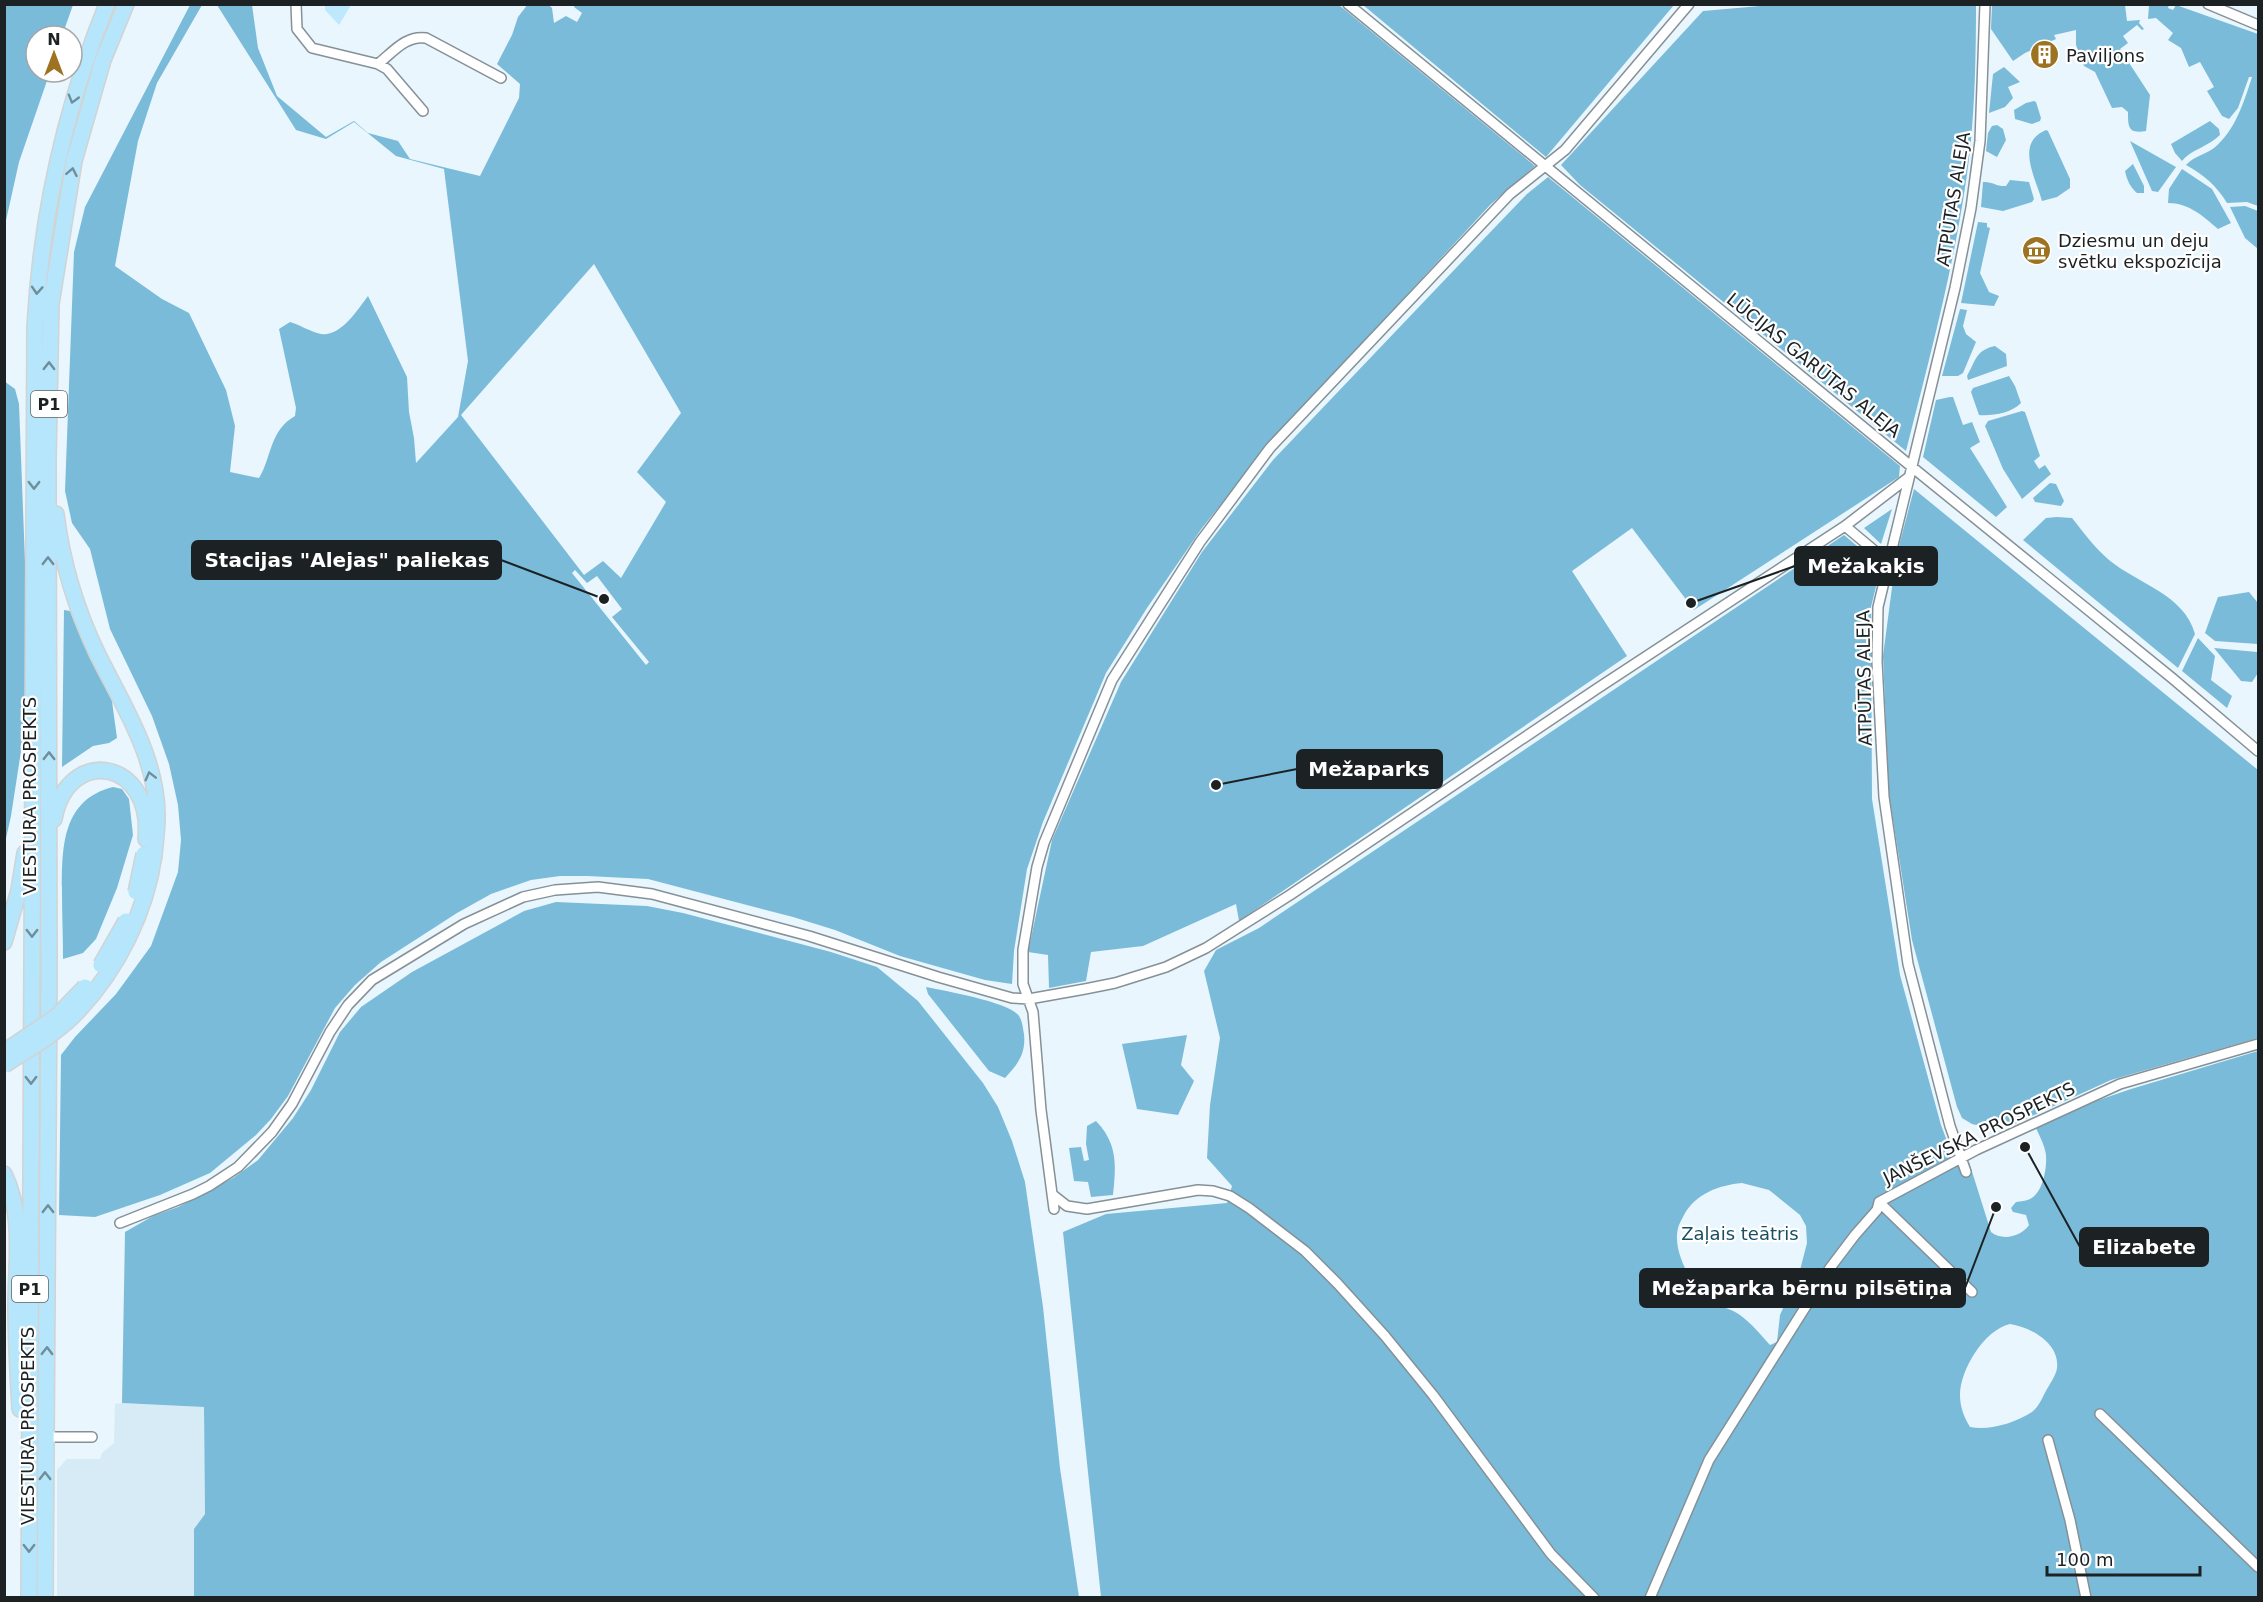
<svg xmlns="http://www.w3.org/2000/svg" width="2263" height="1602" font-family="'DejaVu Sans',sans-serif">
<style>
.built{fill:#d6ebf5}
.green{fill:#bee8fd}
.forest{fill:#7abbd9;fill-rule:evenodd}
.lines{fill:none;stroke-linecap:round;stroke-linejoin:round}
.street-casing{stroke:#859197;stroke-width:12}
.primary-casing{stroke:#d2d3d3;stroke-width:18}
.street{stroke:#fff;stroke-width:9}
.primary{stroke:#b5e6fc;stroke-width:15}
.primary-bridge-casing{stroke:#d2d3d3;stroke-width:18;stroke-linecap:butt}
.primary-bridge{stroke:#b5e6fc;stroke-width:15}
.oneway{stroke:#708d9a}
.labels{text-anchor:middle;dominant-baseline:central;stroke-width:4.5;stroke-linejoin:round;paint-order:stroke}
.shield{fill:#fff;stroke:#606465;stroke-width:1.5}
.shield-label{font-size:16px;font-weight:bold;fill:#1c2123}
.poi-label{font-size:18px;fill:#1c2123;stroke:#fff;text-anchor:start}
.street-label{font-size:18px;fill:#1c2123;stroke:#fff}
.park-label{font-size:18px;fill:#194e64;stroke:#fff}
.leader{fill:none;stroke:#1c2123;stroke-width:2}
.callout-dot{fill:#1c2123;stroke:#fff;stroke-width:2}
.callout{fill:#1c2123;stroke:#1c2123;stroke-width:2}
.callout-label{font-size:20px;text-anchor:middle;font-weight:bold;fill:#fff}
</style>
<rect width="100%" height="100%" fill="#e9f6fd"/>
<path class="built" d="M122,1403L204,1407L205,1514L194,1529V1597L57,1598V1470L67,1459H100L102,1453L114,1443L115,1404Z"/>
<path class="green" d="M325,5V4L351,5L339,25L325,10Z"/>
<path class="forest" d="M5,4L73,5L62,36H36V72H50L19,162L5,225Z
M528,4L549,5L552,8L554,23L566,16L577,22L582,13L574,7L575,4L1339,5L1535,166L1490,205L1269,444L1202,528L1147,608L1106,673L1043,822L1027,869L1014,951L1012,984L985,980L900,956L835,930L793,917L648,879L587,876H560L531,880L491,894L457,913L381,962L355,985L335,1008L288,1096L271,1119L256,1135L210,1173L160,1195L95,1217L59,1215L61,1055L75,1037L116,994L151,946L178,872L181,840L178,805L169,764L152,716L110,629L90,549L72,523L65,491L74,252L85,207L190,5H202L157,83L138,141L115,266L162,299L189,313L226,390L235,426L230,472L259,478C272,457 269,431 295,416L296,408L279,329L290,322C300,325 311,332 321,334C341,337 358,309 368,296L407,377L409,412L414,438L416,463L458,417L468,361L444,169L396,156L354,122L326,139L296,130L217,5H252L258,48L277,96L326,137L354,121L368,133L398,141L410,159L480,176L519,98L520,84L497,64L512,35L518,17ZM594,264L681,413L637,472L666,502L621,578L603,561L584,575L461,415ZM575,570L587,583L597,576L622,609L612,617L649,662L646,665L572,573Z
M1784,4L1976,5C1976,53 1975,102 1970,151C1958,253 1931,352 1906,451L1580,185L1561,165L1703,11Z
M1363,5H1674L1546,157Z
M1992,5H2125L2127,21L2140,20L2139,23L2144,29L2142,30L2137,25L2123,36L2128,43L2120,49L2150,95L2146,131C2128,134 2128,127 2128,112L2122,107L2112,108L2095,72L2084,66L2076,45V30L2054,35L2056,39L2025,53L2013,61L1991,29Z
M2149,5H2169L2168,8L2173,10L2176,5L2258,34V206L2247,202L2227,203C2216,185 2204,175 2186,165C2194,156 2205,155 2214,148C2235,131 2244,102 2252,77H2249L2238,108L2229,119L2222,116L2207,91L2214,87L2200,62L2189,67L2181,48L2168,40L2173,33L2156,18L2148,19Z
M2004,67L2020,82L2008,87L2013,98L2005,107L1989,113L1993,74Z
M2034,101L2036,102L2041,118L2040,121L2032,124L2015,119L2014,110L2026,103Z
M2210,121L2219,129L2220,135C2208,147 2190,150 2182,161L2175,153L2171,144Z
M1997,125L2003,129L2006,140L1997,157L1986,151L1988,133L1992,126Z
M2046,130L2048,131L2070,179V188L2057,197L2042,201C2035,176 2015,143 2046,130Z
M2130,141L2176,167L2158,192L2152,191Z
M2133,164L2144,186V193H2137C2130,187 2127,180 2125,171Z
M2182,169L2212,189L2231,223L2218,229C2203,216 2189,203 2168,203L2169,189Z
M1548,177L1900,466L1899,477L1694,610L1632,528L1572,571L1627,656L1239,921L1236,904L1143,946L1091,952L1086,981L1049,988L1048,955L1028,952L1052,840L1121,682L1202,552L1273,460L1476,247L1527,194Z
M2010,180L2029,182L2034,199L2032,202L2003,211L1981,207L1983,182C1992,181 1997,187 2006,186Z
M2245,206L2258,211V249L2245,238L2230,207Z
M1978,222L1987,223V227L1990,228L1980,273L1989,292L1999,296L1994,306L1961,303Z
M1960,309L1967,310L1963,326L1966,334L1976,342L1963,373L1958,376H1942Z
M1995,346L2006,354L2007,366L1968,380L1967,376C1976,360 1976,350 1995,346Z
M2009,376L2015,386L2021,403C2012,413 1992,416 1979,415L1971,392L1973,388Z
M4,381L15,389L19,404L25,562V725L11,816L5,843Z
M1950,397H1953L1963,425L1972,422L1980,442L1970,448L2007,507L1996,517L1923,457L1936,400Z
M2022,411L2025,412L2040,456L2034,461L2039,469L2045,465L2051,474L2022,499L2003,469L1985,426L1988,421Z
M2050,483L2056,484L2064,501L2061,506L2035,502L2033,498Z
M1914,489L2258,770V1038L2111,1080L2008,1127L1993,1129L1972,1124L1962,1118L1957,1107L1912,940L1889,794L1883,656L1896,557Z
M1892,509L1881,544L1864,528Z
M2057,517L2072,518C2084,533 2095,548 2109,560C2138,584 2184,594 2195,634L2178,668L2023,540L2046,518Z
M1844,535L1881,566L1871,607L1872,799L1900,975L1941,1125L1956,1165L1969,1162L1991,1232C2002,1241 2021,1237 2029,1225L2026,1215L2013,1212L2011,1208L2016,1202C2021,1201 2026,1201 2030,1199C2043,1193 2047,1168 2046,1155C2045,1146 2040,1137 2036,1128L2096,1101L2131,1089L2258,1051V1597H1101L1063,1232L1106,1214L1227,1203L1232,1186L1207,1158L1210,1105L1220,1038L1204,971L1216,950L1259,928ZM1742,1183L1769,1190L1800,1215L1806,1226L1807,1243L1800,1270L1780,1315L1777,1342L1770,1345C1761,1335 1751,1323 1740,1315C1732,1309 1720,1307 1711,1300C1692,1287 1672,1252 1678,1228C1679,1224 1682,1219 1684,1215C1695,1194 1719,1185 1742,1183ZM2010,1324C2030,1327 2060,1343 2057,1368C2056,1375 2051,1382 2047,1389C2043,1396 2039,1407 2032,1412C2015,1423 1989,1431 1970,1427C1964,1417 1960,1407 1960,1395C1960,1370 1984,1330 2010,1324Z
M2249,592L2258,603V644L2215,641L2205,633L2218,597Z
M64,610L70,611L82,640L111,694L117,738L109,743L93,746L62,767Z
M2198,638L2215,656L2211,680L2232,696L2227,708L2182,671Z
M2214,648L2257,652L2258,654V673L2252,682L2241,681Z
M113,787L122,789L129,799L133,835L117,888L96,939L83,953L63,959C63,937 62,915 62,893C62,849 61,800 113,787Z
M556,902L647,906L683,913L831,952L877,967L918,1001L983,1083L998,1107L1012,1141L1025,1182L1043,1307L1060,1468L1079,1597H194V1529L205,1514L204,1407L122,1403L125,1232L153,1216L178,1207L233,1178L258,1160L293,1118L311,1090L340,1032L361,1007L412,972L524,911Z
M926,987C945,991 1010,1002 1019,1016C1022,1020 1023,1028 1024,1034C1026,1054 1018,1064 1005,1078L989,1071L928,994Z
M1187,1035L1181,1065L1194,1081L1178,1115L1137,1109L1122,1044Z
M1096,1121C1118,1144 1116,1165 1113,1195L1091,1197L1088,1182L1074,1181L1069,1148L1081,1147L1084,1161L1089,1160L1086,1144L1087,1126Z"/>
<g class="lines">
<defs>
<path id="street" d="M296,4L297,29L312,48L378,64C393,52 406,35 426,38L501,78
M1348,4L1912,467L2172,678L2258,751
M2208,4L2258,25
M378,64L387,69L423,111
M1845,526L1888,562
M1966,1172L1950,1126L1908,964L1884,797L1877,662L1878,607L1955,288L1971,208L1980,141L1985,4
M1053,1195L1067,1206L1087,1209L1198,1190L1213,1191L1230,1196L1249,1208L1305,1251L1337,1283L1385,1336L1433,1395L1551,1554L1594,1598
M1879,1202L1972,1292
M1054,1209L1041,1110L1033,1012L1023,984V950L1037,867L1044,843L1112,680L1200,542L1270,448L1510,194L1565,150L1689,4
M120,1223L193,1194L209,1186L238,1167L272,1132L292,1104L330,1032L348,1005L372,980L464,924L523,897L555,890L598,887L652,894L809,936L938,977L1012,998L1029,999L1085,989L1115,983L1166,967L1206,948L1290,895L1598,688L1845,526L1909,477
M2100,1414L2258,1567
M45,1437H92
M2048,1440L2070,1520L2086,1598
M1650,1598L1709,1460L1830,1268L1855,1235L1877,1210L1879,1202L1976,1150L2120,1084L2258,1044"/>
<path id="primary" d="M56,514C62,562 76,609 97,653C122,704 158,758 157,818C157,830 155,843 154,855
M54,819C68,744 154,760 146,839
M4,942L19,890L25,853
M4,1174C24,1214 16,1263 16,1307C16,1341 18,1375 20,1409
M29,1598L35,327C41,215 65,108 107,4
M45,1598L49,983L48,458L51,304L74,161L103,60L126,4"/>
</defs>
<use href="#street" class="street-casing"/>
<use href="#primary" class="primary-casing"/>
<use href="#street" class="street"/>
<use href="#primary" class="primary"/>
<defs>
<path id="primary-bridge" d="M136,892L144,854
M101,965L126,921
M4,1052L56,1017L85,987
M4,1065C30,1048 58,1033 79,1010C118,968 146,912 154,855"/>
</defs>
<use href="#primary-bridge" class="primary-bridge-casing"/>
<use href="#primary-bridge" class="primary-bridge"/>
</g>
<defs><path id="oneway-chevron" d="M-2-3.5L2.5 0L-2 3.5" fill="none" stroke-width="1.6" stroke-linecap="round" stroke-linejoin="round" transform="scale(1.5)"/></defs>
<g class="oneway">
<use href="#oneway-chevron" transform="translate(73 99) rotate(106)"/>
<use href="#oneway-chevron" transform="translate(72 172) rotate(-79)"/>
<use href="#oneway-chevron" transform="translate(37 290) rotate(94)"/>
<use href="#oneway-chevron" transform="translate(49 366) rotate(-89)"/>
<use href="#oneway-chevron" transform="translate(34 485) rotate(90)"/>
<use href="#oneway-chevron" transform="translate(48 561) rotate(-90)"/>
<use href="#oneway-chevron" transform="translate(49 756) rotate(-90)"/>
<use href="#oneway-chevron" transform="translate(150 776) rotate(-104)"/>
<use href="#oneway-chevron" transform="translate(32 933) rotate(90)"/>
<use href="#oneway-chevron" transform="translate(31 1080) rotate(90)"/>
<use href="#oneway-chevron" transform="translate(48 1209) rotate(-90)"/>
<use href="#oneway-chevron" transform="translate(47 1351) rotate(-89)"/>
<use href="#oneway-chevron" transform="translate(45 1476) rotate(-90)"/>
<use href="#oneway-chevron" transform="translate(29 1548) rotate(90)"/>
</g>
<defs>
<symbol id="building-disc" viewBox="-11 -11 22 22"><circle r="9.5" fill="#9d7322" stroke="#fff"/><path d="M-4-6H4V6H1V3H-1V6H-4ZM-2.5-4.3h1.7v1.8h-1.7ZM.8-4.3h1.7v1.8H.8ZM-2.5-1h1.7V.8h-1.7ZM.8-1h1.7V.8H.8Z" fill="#fff"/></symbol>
<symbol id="museum-disc" viewBox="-11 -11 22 22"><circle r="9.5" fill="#9d7322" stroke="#fff"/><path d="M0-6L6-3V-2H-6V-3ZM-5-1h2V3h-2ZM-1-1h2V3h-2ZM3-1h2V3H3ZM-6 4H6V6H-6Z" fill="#fff"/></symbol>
</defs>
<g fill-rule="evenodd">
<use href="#building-disc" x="2028" y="38" width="33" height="33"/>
<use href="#museum-disc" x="2020" y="234" width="33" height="33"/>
</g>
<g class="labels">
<g class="shield">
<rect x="31" y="391" width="36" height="26" rx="4.5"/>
<rect x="12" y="1276" width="36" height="26" rx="4.5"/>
</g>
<g class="shield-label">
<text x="49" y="404">P1</text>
<text x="30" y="1289">P1</text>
</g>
<g class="poi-label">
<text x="2066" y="55">Paviljons</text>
<text x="2058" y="240">Dziesmu un deju<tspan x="2058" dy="21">svētku ekspozīcija</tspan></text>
</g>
<g class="street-label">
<text transform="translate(1953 199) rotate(-81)">ATPŪTAS ALEJA</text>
<text transform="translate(1814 365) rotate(39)">LŪCIJAS GARŪTAS ALEJA</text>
<text transform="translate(1864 678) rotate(-91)">ATPŪTAS ALEJA</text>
<text transform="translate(29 796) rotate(-90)">VIESTURA PROSPEKTS</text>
<text transform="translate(1979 1133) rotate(-26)">JANŠEVSKA PROSPEKTS</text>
<text transform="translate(27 1426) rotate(-90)">VIESTURA PROSPEKTS</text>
</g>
<g class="park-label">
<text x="1740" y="1233">Zaļais teātris</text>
</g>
</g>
<path class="leader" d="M604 599L501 560M1691 603L1795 566M1216 785L1297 769M2025 1147L2080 1247M1996 1207L1965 1288"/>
<g class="callout-dot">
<circle cx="604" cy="599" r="6"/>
<circle cx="1691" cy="603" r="6"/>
<circle cx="1216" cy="785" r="6"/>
<circle cx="2025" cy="1147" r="6"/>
<circle cx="1996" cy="1207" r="6"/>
</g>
<g class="callout">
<rect x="192" y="541" width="309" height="38" rx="6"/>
<rect x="1795" y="547" width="142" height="38" rx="6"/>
<rect x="1297" y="750" width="145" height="38" rx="6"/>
<rect x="2080" y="1228" width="128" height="38" rx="6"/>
<rect x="1640" y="1269" width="325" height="38" rx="6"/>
</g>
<g class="callout-label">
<text x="347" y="567">Stacijas "Alejas" paliekas</text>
<text x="1866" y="573">Mežakaķis</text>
<text x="1369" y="776">Mežaparks</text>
<text x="2144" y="1254">Elizabete</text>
<text x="1802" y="1295">Mežaparka bērnu pilsētiņa</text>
</g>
<rect width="2263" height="1602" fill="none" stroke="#1c2123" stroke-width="12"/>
<g transform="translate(54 54)"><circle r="28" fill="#ffffff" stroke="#a4a6a7" stroke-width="1.5"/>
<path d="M0-4.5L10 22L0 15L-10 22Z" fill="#9d7322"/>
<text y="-9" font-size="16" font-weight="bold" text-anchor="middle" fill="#1c2123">N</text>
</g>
<path d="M2047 1566v9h153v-9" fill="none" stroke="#1c2123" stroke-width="3"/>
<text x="2056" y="1566" font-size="18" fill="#1c2123" stroke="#ffffff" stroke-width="4.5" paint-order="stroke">100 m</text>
</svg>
